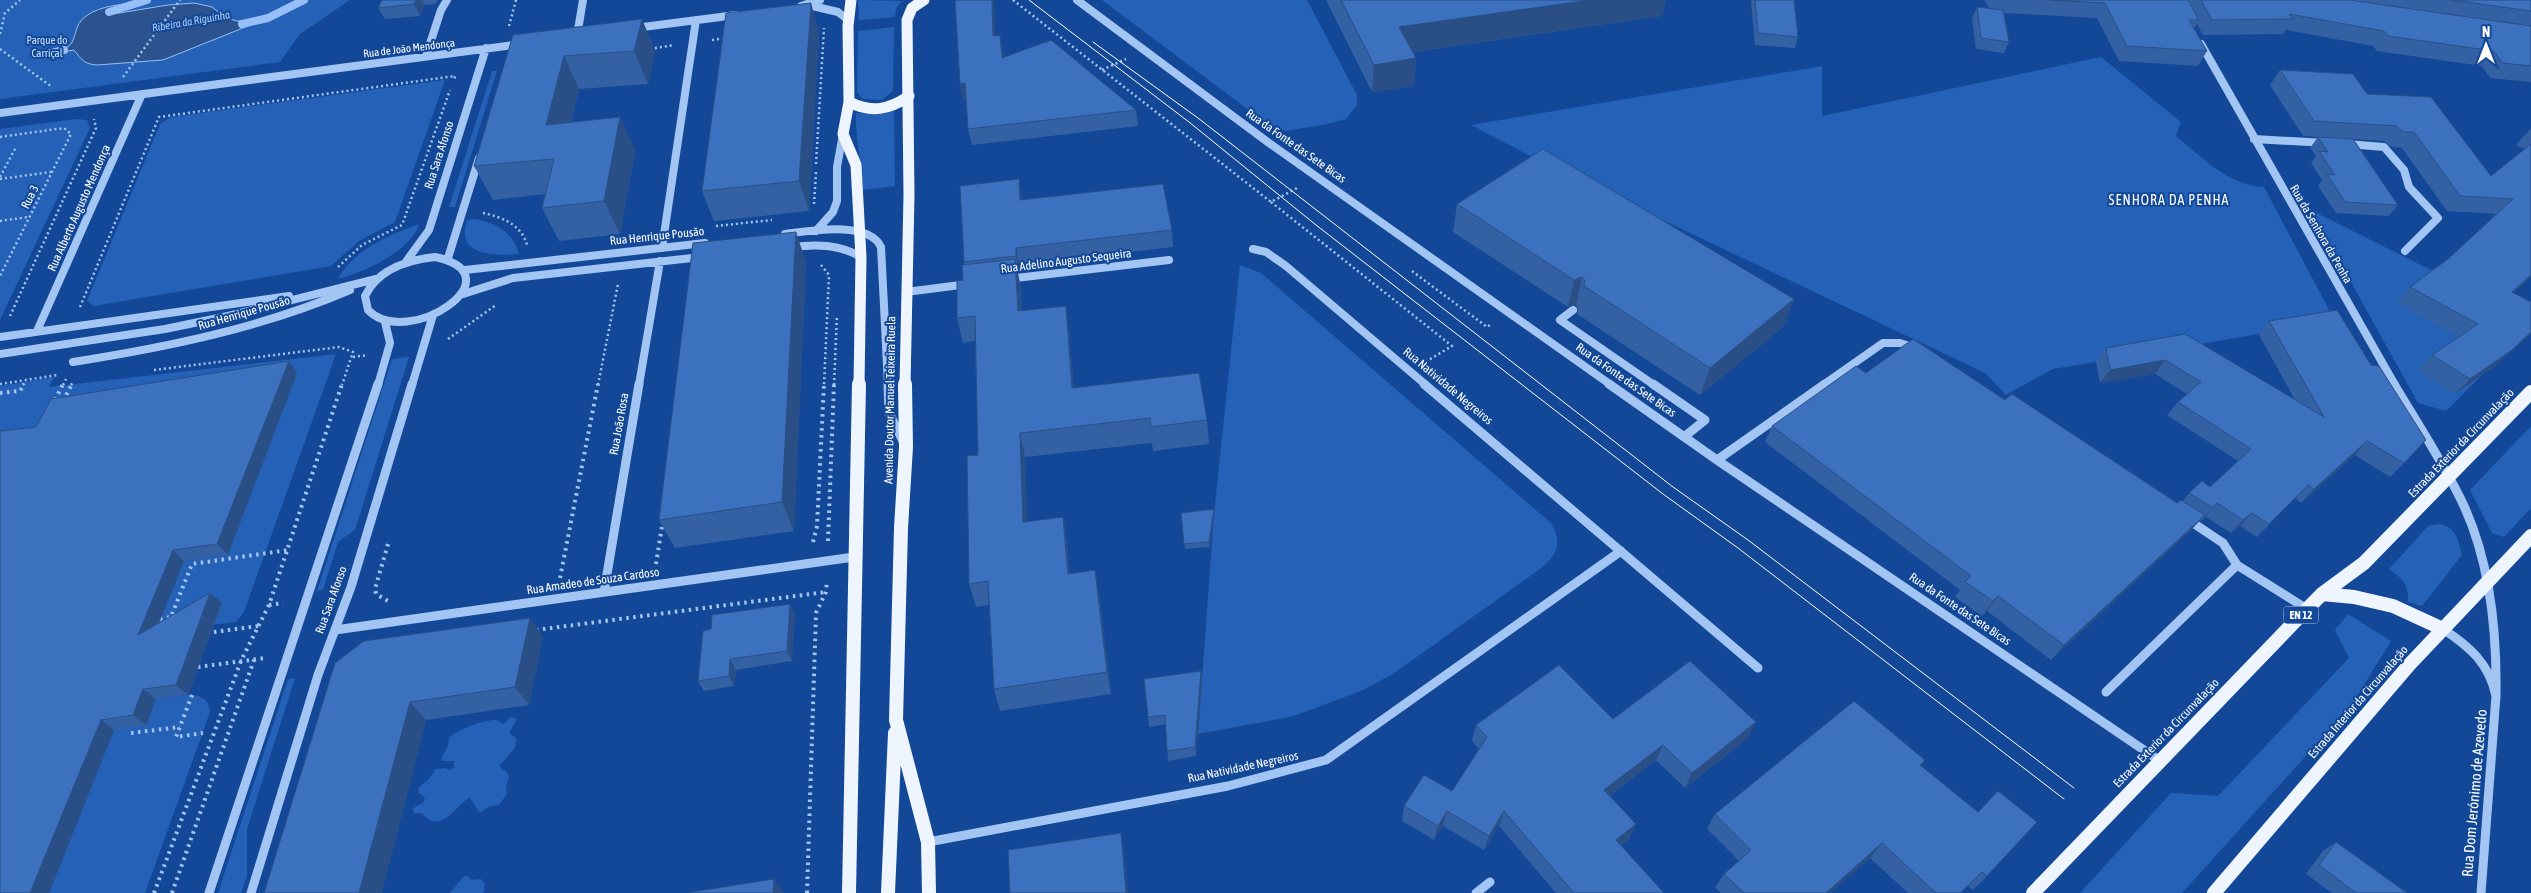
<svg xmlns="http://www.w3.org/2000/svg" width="2531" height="893" font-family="'Asap Condensed',sans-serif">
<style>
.green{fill:#2561b6}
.water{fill:#2c538e;stroke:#95bff6}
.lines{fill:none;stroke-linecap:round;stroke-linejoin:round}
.stream{stroke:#95bff6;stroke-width:8}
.path-far1{stroke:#a3c5f3;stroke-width:2.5;stroke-dasharray:2 3;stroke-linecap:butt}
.path{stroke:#a3c5f3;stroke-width:4;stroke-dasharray:2.5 4.5;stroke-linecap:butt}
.minor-far1{stroke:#a3c5f3;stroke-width:8}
.minor{stroke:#a3c5f3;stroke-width:9}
.major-far1{stroke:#eff5ff;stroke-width:11}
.major{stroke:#eff5ff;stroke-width:14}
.tram{stroke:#fff;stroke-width:1}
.wall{fill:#3361a4}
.shaded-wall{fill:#294f86}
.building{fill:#3b71bf;stroke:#294f86}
.labels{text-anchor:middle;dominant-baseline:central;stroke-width:4;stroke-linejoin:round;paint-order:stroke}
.far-water-label{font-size:11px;font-style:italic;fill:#b0cffa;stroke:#124897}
.far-park-label{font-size:11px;fill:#cbe0fd;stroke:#124897}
.far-street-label{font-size:11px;fill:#fff;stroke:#124897}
.shield{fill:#124897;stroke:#b8c8e0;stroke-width:1}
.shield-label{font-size:11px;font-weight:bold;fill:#fff}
.street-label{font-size:12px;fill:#fff;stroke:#124897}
.neighbourhood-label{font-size:14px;letter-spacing:1px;fill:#fff;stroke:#124897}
.near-street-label{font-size:15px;fill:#fff;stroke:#124897}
</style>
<rect width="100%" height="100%" fill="#124897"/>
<path class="green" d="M0,0H350L299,35L280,62L0,99Z
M858,0L902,1L896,8L895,17L859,20Z
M1102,0H1307L1357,95V105L1346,119L1323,125L1285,131L1266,123Z
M894,27L893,91L882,100L863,99L857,92L858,31Z
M2101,57L2181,122L2176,136C2202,157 2229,186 2264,187L2335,321L2053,369L2006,395L1985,373L1555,169L1471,125L1822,66V116Z
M492,71H497L455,207H449Z
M445,80L395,222L359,241L331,266L94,306L87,301L160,124L171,117Z
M894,111L895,186L863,190C862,164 855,139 856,113L875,114Z
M76,119L87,120L90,128L0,320V129Z
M2311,210L2531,320V326L2446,411L2418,403Z
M475,219C496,223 513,232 519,254C494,256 455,256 467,220Z
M419,224C411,251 363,273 338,279C354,249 389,235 419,224Z
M1240,265L1261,273L1551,523C1563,543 1557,555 1540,569L1393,674L1363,690L1294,716L1198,734L1214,514Z
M336,354L244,612L236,622L155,631L48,438L0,444V386L54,377L49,387Z
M409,357L355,530L338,542L323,590L317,591L392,359Z
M2531,426V508L2504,537L2492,533L2470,490Z
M2439,524C2456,527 2458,539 2462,555L2422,606L2408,602C2409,585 2403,579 2389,569L2428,526Z
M2348,614L2391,641L2351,706L2182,893H2080L2171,793L2218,796L2349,658L2335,630Z
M295,678L247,829V876L241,893H218L288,679Z
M188,695C200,695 209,698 210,712L145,893H49L114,730L156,699Z
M511,717L517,719L509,733L516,738L515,748L500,765L501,769L506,771L509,776L506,788L507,794L499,805L490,806L480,813L470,798C459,801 444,832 427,818C425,817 423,814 421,813L414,814L413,808L423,803L425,798L419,793L418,788L428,780L436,769L444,768L450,770L454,767V761H443L441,758L448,746L449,738C458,729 483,720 496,720L503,724Z
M464,876H468L471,880L481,879L485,885L483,893H450Z"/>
<path class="water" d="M143,2L112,11L113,14L168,5L194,3L212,7L226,18L237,21H253L268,18L163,60L97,65C84,64 82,60 74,50L43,55C51,52 62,51 69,46C77,40 73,25 86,16C101,5 125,4 143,2Z"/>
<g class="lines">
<path class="stream" d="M109,12L147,0
M242,24L268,18L304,0
M43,55L64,50"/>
<path class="path-far1" d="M1013,0L1271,202L1299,187
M509,26L516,0
M0,34L5,13L20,0
M712,40L725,38
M0,49L52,87
M650,49L674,45
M1102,70L1126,59
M123,77L180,0
M0,137L64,128L71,134L0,276
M816,164L824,28
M0,177L16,147
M0,179L51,172
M1271,202L1452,346L1427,361
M814,204L816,172
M483,213C502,217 522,225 527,245
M0,221L29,217
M716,226L772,220
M821,265L829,275L824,385
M338,267L362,245L402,225L450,90
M1412,271L1487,327L1491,324
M80,307L159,117L455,76L454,80
M10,316L96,128L94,119
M448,339L496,305
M353,357L368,355
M154,370L339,347L353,352L342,385
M0,384L58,375
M23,385L26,380
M63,385L66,379
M71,385L73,382
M598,385L618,284
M834,385L837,315"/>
<path class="path" d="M0,393L20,391L24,384
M55,400L63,384
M63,401L72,384
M828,541L834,384
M813,542L817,526L824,384
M388,544L375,589L376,594L388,601
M656,564L663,520
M560,578L598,384
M269,605L283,603
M160,619L171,617L192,564L288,550
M536,630L826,592
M207,633L258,626
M198,667L265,658
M192,695L176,737L203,733
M131,733L180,727
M154,893L241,661L269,605L342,384
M172,893L254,660
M807,893L816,613L826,592L827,581"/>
<path class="minor-far1" d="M1077,0L1269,143L1611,385
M808,5L838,12L848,20
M801,6L820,0
M635,28L736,15
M577,36L583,0
M2201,44L2395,385
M426,56L441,10L447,0
M0,113L521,44
M2254,139L2326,143
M2347,144L2384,147L2404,170L2409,187L2438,218L2405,251
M816,231L833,212L837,201V167L843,134
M785,234C809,231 869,220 881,247L888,385
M791,247C816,244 839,244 861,257
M662,248L696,20
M1253,249L1266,252L1286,266L1426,385
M435,257C520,275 408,351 368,310L365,296C378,269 407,260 435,257Z
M448,258L479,158
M405,263L429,230L486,48
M465,270L705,243
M1008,279L1169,260
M906,292L968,284
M460,295L513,278L701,257
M1573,310L1560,320L1654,385
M37,331L142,94
M0,337L289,296
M0,354L165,329L228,316L376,279
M73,362C168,347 261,328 350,290
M378,385L390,343L385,322
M412,385L433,315
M639,385L660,261
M1823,385L1883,343H1900L1916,348"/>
<path class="minor" d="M888,384L889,413L904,443
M1424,384L1758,668
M1609,384L1717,460L2160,761
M1653,384L1705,420L1684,437
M2394,384C2417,423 2445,465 2464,506C2491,565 2497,633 2496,696
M1717,460L1825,384
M2187,519L2223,543L2237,565L2307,609
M604,592L639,384
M2443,629C2470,647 2489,663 2496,696L2481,893
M335,630L854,557
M2106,692L2237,565
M928,842L1228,786L1326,760L1621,551
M209,893L378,384
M251,893L318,675L351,587L412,384
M1476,893L1490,882"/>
<path class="major-far1" d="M851,0L848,26L849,102L843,134L856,165L861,257L859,385
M849,102C871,113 889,110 909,96
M905,385L909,195L907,20L912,8L924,0"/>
<path class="major" d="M905,384L906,447L901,528L896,720L928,842L929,893
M2322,594L2354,597L2393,606L2443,629
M849,893L859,384
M888,893L895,733
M2033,893L2307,609L2322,594L2364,563L2531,392
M2214,893L2409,665L2531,536"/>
<path class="tram" d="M1029,0L1189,122L1316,225L1663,494L1738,548L2064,799
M1093,42L1198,118L1673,487L1748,540L2074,788"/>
</g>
<path class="wall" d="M382,0H438L436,4L425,5L420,16L385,19L378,8Z
M1326,0H1666L1662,16L1413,52L1416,58L1414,86L1372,92Z
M1752,0H1794L1798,37L1795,48L1755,45L1751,2Z
M1984,0H2531V82L2490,78L2482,66L2377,51L2373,46L2286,30L2283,34L2203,35L2197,24L2194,28L2207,51L2198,66L2119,61L2097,18L2004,13L2009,42L2004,53L1976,49L1972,18L1977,7L1989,8Z
M642,19L655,52L648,84L579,89L571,122L620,117L635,151L620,234L559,241L542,208L545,194L493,200L474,166L513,35Z
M819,32L809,211L714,221L702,191Z
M1000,35L1003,58L1136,110L1138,126L972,145L968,129L967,99L963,100L960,84L995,36Z
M2280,70L2367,94L2491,176L2524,149L2516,145L2531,128V277L2513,293L2496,365L2455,394L2418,371L2432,355L2459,337L2397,303L2410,287L2448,259L2496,214L2447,211L2402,148L2392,147L2384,141L2353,139L2398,205L2389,216L2336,213L2318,186L2322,180L2311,163L2316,156L2310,148L2318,137L2303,136L2270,85Z
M1019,179L1022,200L1172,230L1173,247L1019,265V273H1018L1020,284L1022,311L1069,331L1074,388L1207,420L1209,444L1153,451L1152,443L1025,457L1027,522L1063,517L1067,541L1070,574L1099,593L1111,694L1000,711L994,689L989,605L976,607L969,584L978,455L975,341L963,343L957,318L963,280L964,265V262Z
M1457,204L1794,299L1783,327L1700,395L1577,314L1578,309L1576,305L1568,307L1453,232Z
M806,262L794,531L675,548L659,520Z
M2269,321L2404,463L2390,477L2355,455L2301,503L2295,498L2257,537L2240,526L2231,533L2206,517L2201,521L2200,520L2191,530L2051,660L1987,611L1982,616L1955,597L1960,590L1765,442L1772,426L1866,373L2005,400L2177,503L2183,501L2189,493L2210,487L2238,461L2167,415L2178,402L2187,394L2155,374L2100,383L2096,362L2106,348L2185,334L2295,400L2259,335Z
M289,361L297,373L228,555L184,561L159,623L210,593L222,603L188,695L156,699L146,725L114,730L49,893H0L36,427Z
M1214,509V514L1210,547L1185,549L1181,513Z
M790,604L795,615L792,661L736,670L734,686L704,691L698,681L711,629Z
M543,636L529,705L426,720L384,883L335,663Z
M1201,671L1202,681L1196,756L1168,761L1166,724L1149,727L1144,679Z
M1613,719L1748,738L1685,788L1656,760L1610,796L1636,824L1629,839L1621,845L1664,893H1556L1499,826L1484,850L1443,826L1434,840L1402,821L1404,806L1452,791L1479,749L1472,741L1476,725Z
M1925,760L1921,765L1987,876L1973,890L1968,886L1961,893H1908L1870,858L1830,893H1721L1715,888L1724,874L1739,861L1707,829L1715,814Z
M2336,842L2407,893H2332L2306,874L2323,851Z"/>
<path class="shaded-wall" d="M416,0H422L425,5L420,16L414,4Z
M992,0H994L996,52L993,36Z
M1590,0H1666L1662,16L1397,54L1399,27Z
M811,3L819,32L809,211L799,181Z
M642,19L655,52L648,84L634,51Z
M1000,35L1003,51L1005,74L1002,58Z
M564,56L579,89L562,158L546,125Z
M1416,58L1414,86L1372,92L1374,65Z
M965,83L969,99L963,100L960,84Z
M620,117L635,151L620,234L604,201Z
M1019,179L1022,196L1023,217L1020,200Z
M796,232L806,262L794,531L782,502Z
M1016,248L1019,265V273L1016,256Z
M1015,259L1020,284L1023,336L1018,311Z
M2531,275V277L2497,308L2512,292Z
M1582,277L1576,305L1568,307L1574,280Z
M1794,299L1783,327L1700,395L1710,368Z
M1066,306L1069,331L1076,412L1072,388Z
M2531,332V334L2496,365L2455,394L2470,379Z
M2165,360L2155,374L2100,383L2110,370Z
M289,361L297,373L228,555L217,544Z
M1020,433L1025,457L1028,546L1023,522Z
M2367,441L2355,455L2301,503L2314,489Z
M2217,503L2206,517L2201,521L2213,508Z
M1214,509V514L1210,547L1209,542Z
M2252,513L2240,526L2231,533L2243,520Z
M2205,515L2191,530L2051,660L2064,645Z
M1063,517L1067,541L1072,597L1068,574Z
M173,550L184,561L150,645L138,635Z
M1095,570L1099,593L1111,694L1107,672Z
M210,593L222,603L188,695L176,685Z
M1998,596L1987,611L1982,616L1993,601Z
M790,604L795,615L792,661L787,651Z
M530,618L543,636L529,705L515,687Z
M730,659L736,670L734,686L729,676Z
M1201,671L1202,681L1196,756L1195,747Z
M143,689L156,699L146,725L133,715Z
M410,702L426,720L382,893H359Z
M101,720L114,730L49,893H30Z
M1756,722L1748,738L1685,788L1692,773Z
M1663,745L1656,760L1598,805L1604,790Z
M1447,811L1443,826L1434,840L1438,826Z
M1504,811L1499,826L1484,850L1489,836Z
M1636,824L1629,839L1609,855L1616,840Z
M1121,833L1124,850L1128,893H1126Z
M1882,843L1870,858L1830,893H1826Z
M774,879L784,893H773Z"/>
<path class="building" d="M382,0H416L414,4L378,8Z
M955,0H992L993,36L1000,35L1002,58L1051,40L1136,110L968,129L965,83L960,84Z
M1341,0H1590L1399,27L1416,58L1374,65Z
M1755,0H1794L1798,37L1758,33Z
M2050,0H2188L2199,20H2189L2207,51L2127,46L2105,3Z
M2201,0H2349L2531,26V66L2502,63L2494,51L2388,36L2384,31L2289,14L2293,19L2212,20Z
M2452,0H2531V11Z
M811,3L799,181L702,191L726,13Z
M1977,7L2003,10L2009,42L1981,38Z
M642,19L634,51L564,56L546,125L620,117L604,201L542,208L554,159L474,166L513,35Z
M2280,70L2353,74L2367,94L2431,97L2491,176L2531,144V275L2512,292L2531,302V332L2512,350L2470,379L2432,355L2478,324L2410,287L2448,259L2513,199L2460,196L2414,132H2404L2396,126L2314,121Z
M2318,137L2353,139L2398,205L2345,202L2327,174L2335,175L2319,151L2328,152Z
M1543,149L1794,299L1710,368L1584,286L1585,281L1582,277L1574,280L1457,204Z
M1019,179L1020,200L1163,184L1172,230L1016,248V256L964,262L960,186Z
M796,232L782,502L659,520L693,243Z
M1015,259L1018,311L1066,306L1072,388L1199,373L1207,420L1151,427L1150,418L1020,433L1023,522L1063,517L1068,574L1095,570L1107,672L994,689L988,581L969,584L967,456L978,455L975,316L957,318V281L963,280L962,265Z
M2337,310L2371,365L2379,366L2426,440L2404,463L2367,441L2314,489L2308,485L2269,524L2252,513L2243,520L2217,503L2213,508L2189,493L2202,481L2210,487L2251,449L2178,402L2201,382L2165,360L2110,370L2106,348L2185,334L2324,417L2269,321Z
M1913,339L2005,400L2012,394L2177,503L2181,500L2205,515L2064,645L1998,596L1993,601L1965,582L1971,576L1772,426L1856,366L1866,373Z
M289,361L217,544L173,550L138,635L210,593L176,685L143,689L133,715L101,720L30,893H0V431L36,427L51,399Z
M1214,509L1209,542L1184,544L1181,513Z
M790,604L787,651L730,659L729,676L698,681L703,631L711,629L712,615Z
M530,618L515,687L410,702L359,893H264L335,663L364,641Z
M1690,661L1756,722L1692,773L1663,745L1604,790L1636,824L1616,840L1664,893H1574L1504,811L1489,836L1447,811L1438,826L1404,806L1424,775L1452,791L1487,737L1476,725L1559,665L1613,719Z
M1201,671L1195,747L1167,751L1165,715L1148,717L1144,679Z
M1854,701L1925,760L1920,765L1978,812L1998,791L2037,822L1987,876L1982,872L1960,893H1936L1882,843L1826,893H1744L1724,874L1751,850L1715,814Z
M1121,833L1126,893H1010L1008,850Z
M2336,842L2407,893H2356L2319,865Z
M774,879L773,893H691V892Z"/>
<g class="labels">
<g class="far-water-label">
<text transform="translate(191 21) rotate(-10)">Ribeira da Riguinha</text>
</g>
<g class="far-park-label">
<text x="47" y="40">Parque do<tspan x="47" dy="13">Carriçal</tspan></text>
</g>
<g class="far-street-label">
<text transform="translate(409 48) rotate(-7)">Rua de João Mendonça</text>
</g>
<rect class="shield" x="2283.5" y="606.5" width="35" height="17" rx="4"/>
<g class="shield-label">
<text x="2301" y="615">EN 12</text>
</g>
<g class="street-label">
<text transform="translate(1296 146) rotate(35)">Rua da Fonte das Sete Bicas</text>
<text transform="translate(439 155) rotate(-72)">Rua Sara Afonso</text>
<text transform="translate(30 197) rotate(-63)">Rua 3</text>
<text transform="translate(79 208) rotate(-66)">Rua Alberto Augusto Mendonça</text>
<text transform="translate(2321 234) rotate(60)">Rua da Senhora da Penha</text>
<text transform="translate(657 236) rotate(-6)">Rua Henrique Pousão</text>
<text transform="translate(1066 261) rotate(-7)">Rua Adelino Augusto Sequeira</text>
<text transform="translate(244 313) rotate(-16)">Rua Henrique Pousão</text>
<text transform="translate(1626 380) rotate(35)">Rua da Fonte das Sete Bicas</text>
<text transform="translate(1448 386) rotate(40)">Rua Natividade Negreiros</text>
<text transform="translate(890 400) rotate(-89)">Avenida Doutor Manuel Teixeira Ruela</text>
<text transform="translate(619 424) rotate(-80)">Rua João Rosa</text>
<text transform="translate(2461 443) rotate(-46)">Estrada Exterior da Circunvalação</text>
<text transform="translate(593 581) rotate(-8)">Rua Amadeo de Souza Cardoso</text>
<text transform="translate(331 600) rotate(-70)">Rua Sara Afonso</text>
<text transform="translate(1960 609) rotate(34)">Rua da Fonte das Sete Bicas</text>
<text transform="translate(2358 702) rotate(-49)">Estrada Interior da Circunvalação</text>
<text transform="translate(2166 733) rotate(-46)">Estrada Exterior da Circunvalação</text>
<text transform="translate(1243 767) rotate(-12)">Rua Natividade Negreiros</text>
</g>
<g class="neighbourhood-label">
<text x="2169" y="200">SENHORA DA PENHA</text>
</g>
<g class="near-street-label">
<text transform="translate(2474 793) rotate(-85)">Rua Dom Jerónimo de Azevedo</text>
</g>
</g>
<g transform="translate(2486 45)" stroke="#124897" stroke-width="4" paint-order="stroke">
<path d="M0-4L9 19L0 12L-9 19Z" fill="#ffffff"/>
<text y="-8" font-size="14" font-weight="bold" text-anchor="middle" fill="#ffffff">N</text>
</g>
</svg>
